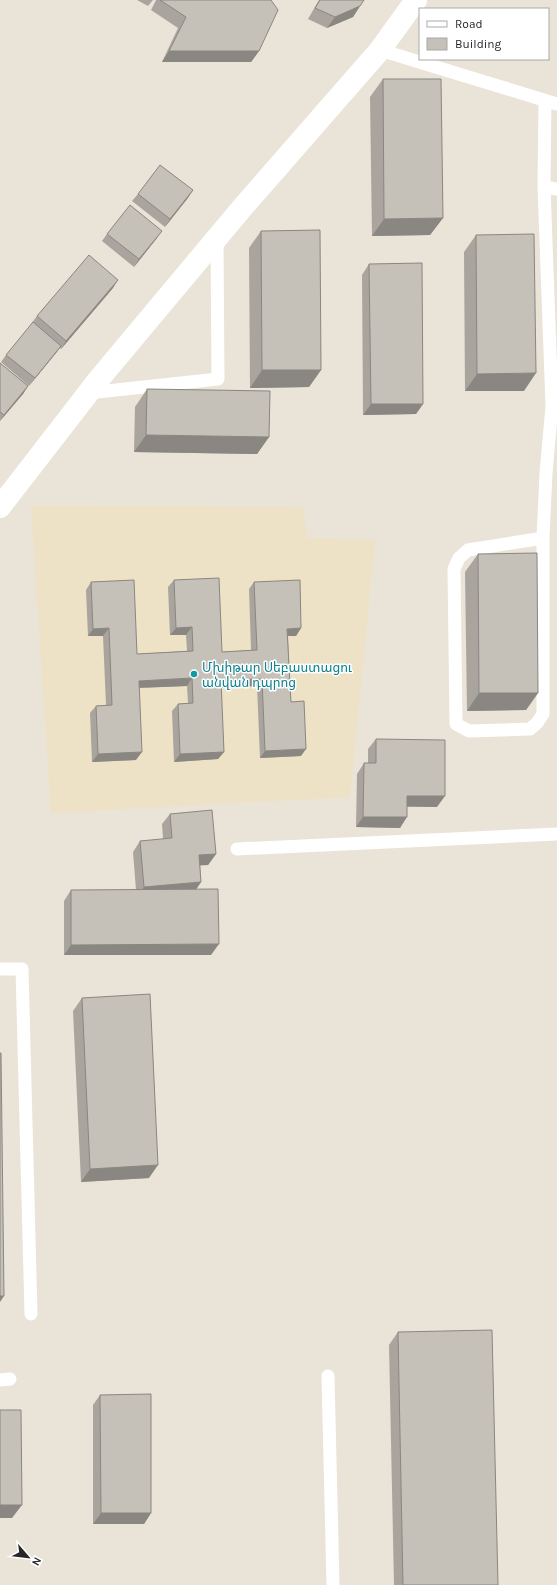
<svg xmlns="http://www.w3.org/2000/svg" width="557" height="1585" font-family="Karla,'Noto Sans Armenian',sans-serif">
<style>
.education{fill:#ede2c6}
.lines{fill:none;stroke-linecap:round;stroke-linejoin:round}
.service{stroke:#fff;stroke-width:13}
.minor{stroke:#fff;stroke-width:22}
.wall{fill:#a9a59e}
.shaded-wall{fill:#8a8681}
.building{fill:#c5c0b8;stroke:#8a8681}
.culture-dot{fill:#0f9aa8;stroke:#fff;stroke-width:1.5}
.labels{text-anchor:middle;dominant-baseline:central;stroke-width:3;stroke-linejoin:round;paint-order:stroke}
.culture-label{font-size:13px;fill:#0d838f;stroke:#fff;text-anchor:start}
</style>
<rect width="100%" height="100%" fill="#eae3d7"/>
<path class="education" d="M31,506L302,507L308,538L375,540L350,797L51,813Z"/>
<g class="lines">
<path class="service" d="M380,50L557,104
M545,101L544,187L552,406L556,412
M544,187L557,189
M88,393L218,379L217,238
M543,538L468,550L459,558L454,569L456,724L469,731L530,729L537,723L543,714V538L546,473L552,406
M237,849L557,834
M0,969H22L31,1314
M328,1376L333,1585
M0,1380L10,1379"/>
<path class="minor" d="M0,507L99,379L242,208L380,50L416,0"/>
</g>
<path class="wall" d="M137,0H153L148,6Z
M156,0H271L259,51L251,62H162L178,28L151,10Z
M319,0H364L353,17L327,28L308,19Z
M383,79L443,218L430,235L372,236L370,97Z
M193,190L165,227L132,201L138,194Z
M261,231L321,370L309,387L250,388L249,248Z
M107,234L157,238L134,267L102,241Z
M476,235L524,391H465L464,252Z
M369,264L423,404L416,414L363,415L362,275Z
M113,288L61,349L60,348L29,386L1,362L6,355L32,324H31L37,316Z
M0,363L28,386L23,394L0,421Z
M147,389L269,437L257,454L134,452L135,407Z
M478,554L538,693L526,710L467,711L465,572Z
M174,580L222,652L251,650L249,589L254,582L301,628L296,636H288L291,702L301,756L260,758L257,686L221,688L224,752L218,759L174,762L172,711L178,704L188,703L187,686L139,688L136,760L92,762L90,713L96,706L106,705L103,636H88L86,590L91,582L137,654L187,651L186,635H170L168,587Z
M376,739L437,807H407L400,828L356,827L357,774L364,763H368V749Z
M170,814L216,854L208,865H200L201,882L196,890L211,955H64V901L71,890H136L133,852L140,841L163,839L162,824Z
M82,998L149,1178L81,1182L73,1011Z
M398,1332L498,1585H394L389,1345Z
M100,1395L151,1513L144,1524H93V1405Z"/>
<path class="shaded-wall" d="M360,6L353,17L327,28L335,17Z
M169,51H259L251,62H162Z
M193,190L188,198L165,227L170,219Z
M443,218L430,235L372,236L384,219Z
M162,231L157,238L134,267L139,259Z
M118,280L113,288L61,349L66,341Z
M61,346L56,353L29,386L35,378Z
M262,370H321L309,387L250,388Z
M536,373L524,391H465L477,374Z
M28,386L23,394L0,421L4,415Z
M371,404H423L416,414L363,415Z
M146,435L269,437L257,454L134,452Z
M192,627L186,635H170L176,628Z
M109,628L103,636H88L93,629Z
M301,628L296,636H282L287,629Z
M192,678L187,686L134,688L139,681Z
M262,679L257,686L216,688L221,680Z
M479,693H538L526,710L467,711Z
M306,749L301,756L260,758L265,751Z
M142,752L136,760L92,762L98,754Z
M224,752L218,759L174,762L180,754Z
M407,796H445L437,807L400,806Z
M363,817H407L400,828L356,827Z
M216,854L208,865L192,866L199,855Z
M201,882L194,892L137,898L144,887Z
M219,944L211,955H64L71,945Z
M158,1165L149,1178L81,1182L90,1169Z
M0,1296H4L0,1302Z
M0,1505H22L12,1518H0Z
M101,1513H151L144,1524H93Z"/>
<path class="building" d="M160,0H271L278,10L259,51H169L186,17Z
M320,0H364L360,6L335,17L315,8Z
M383,79H441L443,218L384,219Z
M160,165L193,190L170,219L138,194Z
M130,205L162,231L139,259L107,234Z
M320,230L321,370H262L261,231Z
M534,234L536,373L477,374L476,235Z
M89,255L118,280L66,341L37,316Z
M422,263L423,404H371L369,264Z
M33,322L61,346L35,378L6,355Z
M0,363L28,386L4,415L0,412Z
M147,389L270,391L269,437L146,435Z
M537,553L538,693H479L478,554Z
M219,578L222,652L257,650L254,582L300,580L301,628L287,629L291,702L304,701L306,749L265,751L262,679L221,680L224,752L180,754L178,704L193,703L192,678L139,681L142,752L98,754L96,706L112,705L109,628L93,629L91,582L134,580L137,654L193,651L192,627L176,628L174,580Z
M376,739L445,740V796H407V817H363L364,763H376Z
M212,810L216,854L199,855L201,882L144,887L140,841L172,838L170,814Z
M218,889L219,944L71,945V890Z
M150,994L158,1165L90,1169L82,998Z
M0,1053H1L4,1296H0Z
M492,1330L498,1585H403L398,1332Z
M151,1394V1513H101L100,1395Z
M0,1410H21L22,1505H0Z"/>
<circle class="culture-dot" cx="194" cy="674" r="4"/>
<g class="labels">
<g class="culture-label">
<text x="202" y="667">Մխիթար Սեբաստացու<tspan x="202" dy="15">անվան դպրոց</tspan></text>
</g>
</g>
<rect x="419" y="8" width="130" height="52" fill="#ffffff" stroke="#a9a9a9"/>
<rect x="427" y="21" width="20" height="6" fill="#ffffff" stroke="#a9a9a9"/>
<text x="455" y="28" font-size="12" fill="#272727">Road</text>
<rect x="427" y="38" width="20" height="12" fill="#c5c0b8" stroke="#a9a9a9"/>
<text x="455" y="48" font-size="12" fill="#272727">Building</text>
<g transform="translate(28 1557) rotate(118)" stroke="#ffffff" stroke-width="3" paint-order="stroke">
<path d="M0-3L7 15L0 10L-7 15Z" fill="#272727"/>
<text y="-6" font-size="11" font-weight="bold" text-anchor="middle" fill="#272727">N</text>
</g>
</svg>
